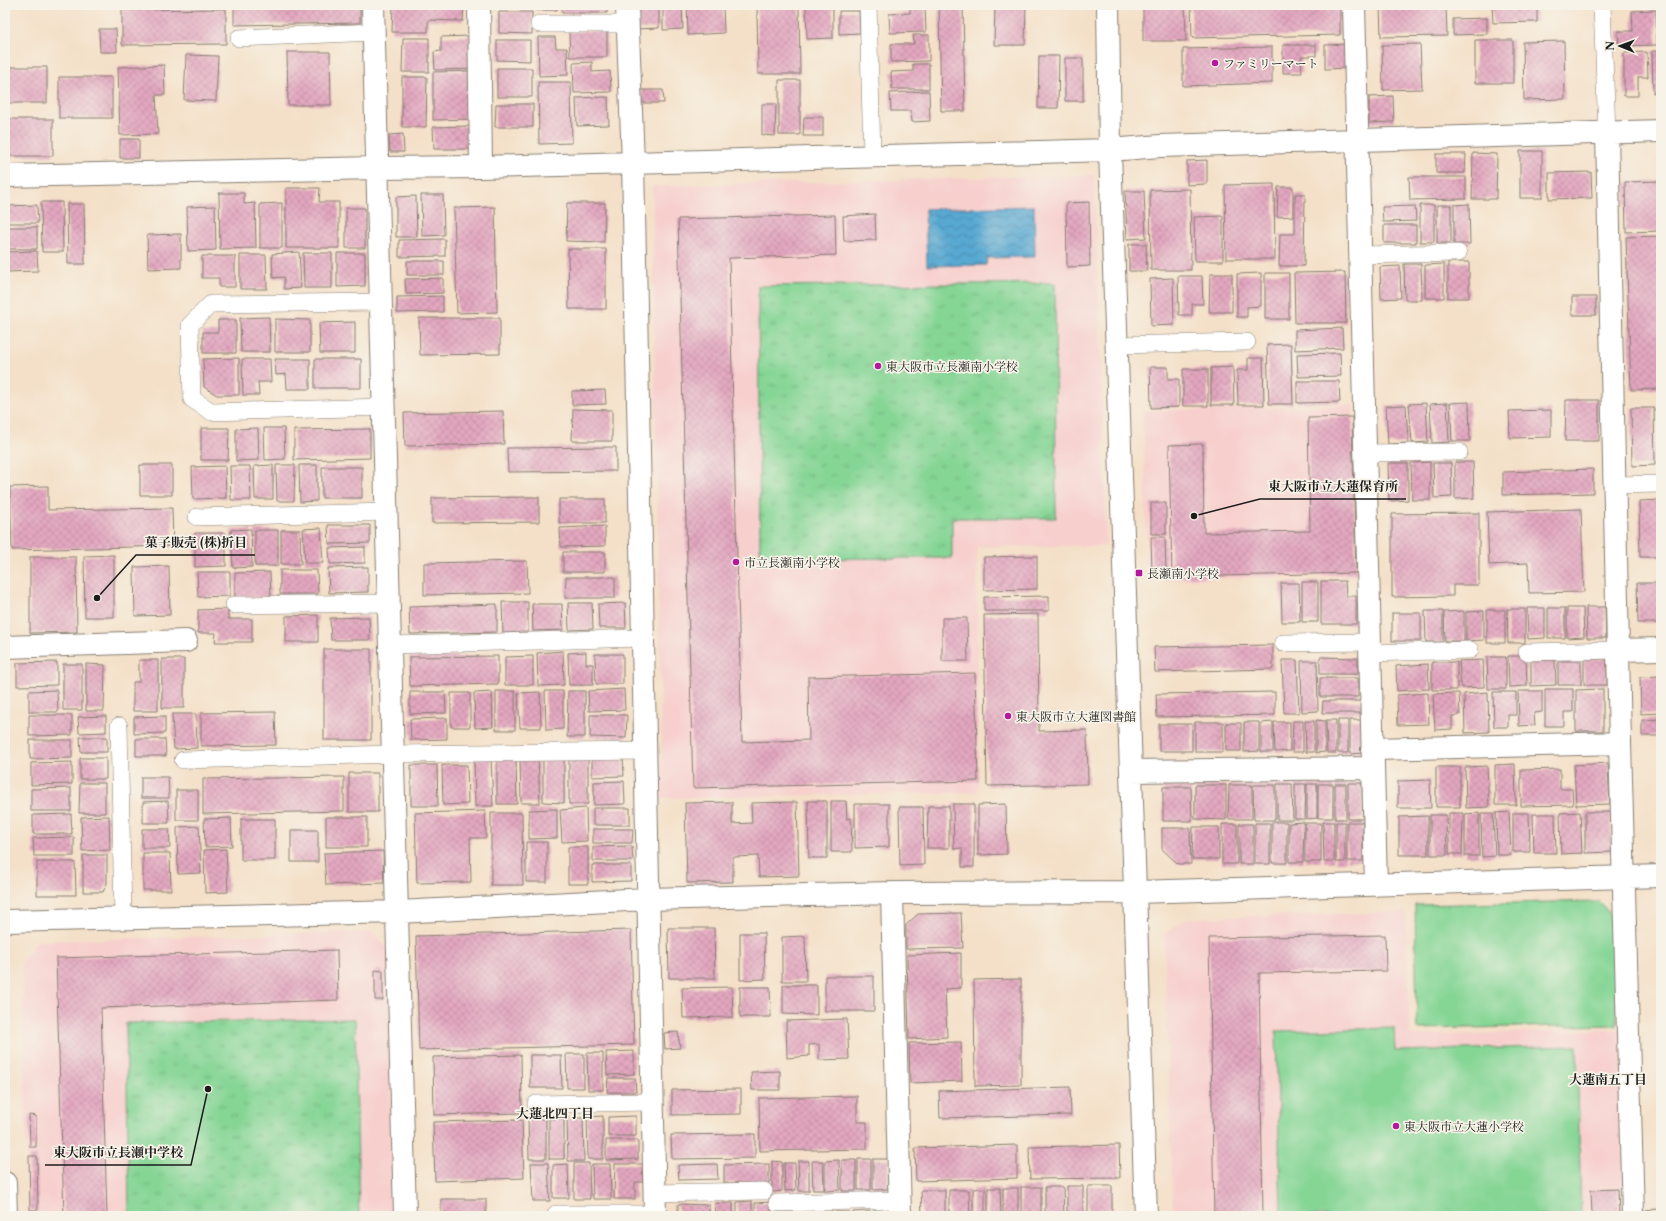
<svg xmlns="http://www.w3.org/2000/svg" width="1666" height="1221" font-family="'Libre Caslon Text','Noto Serif JP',serif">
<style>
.built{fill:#f7d0ce}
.grass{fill:#85d595;stroke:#507858}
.park{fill:url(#park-tufts);stroke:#507858}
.water{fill:url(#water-waves);stroke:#3a6277}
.building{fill:url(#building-cross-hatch)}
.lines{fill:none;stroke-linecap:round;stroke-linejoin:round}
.lane-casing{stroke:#887e72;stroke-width:18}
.street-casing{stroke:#887e72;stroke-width:24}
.secondary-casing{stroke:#887e72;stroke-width:24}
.lane{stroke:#fff;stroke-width:17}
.street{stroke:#fff;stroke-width:22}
.secondary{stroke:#fff;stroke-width:22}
.poi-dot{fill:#b5179e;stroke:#f7f3e8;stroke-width:1.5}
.labels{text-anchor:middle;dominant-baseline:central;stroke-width:3.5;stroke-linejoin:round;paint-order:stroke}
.poi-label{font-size:12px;fill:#1c1c1c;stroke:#f7f3e8;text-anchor:start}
.neighbourhood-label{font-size:13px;font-weight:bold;fill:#1c1c1c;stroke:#f7f3e8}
.leader{fill:none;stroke:#1c1c1c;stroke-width:1.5}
.callout-dot{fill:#1c1c1c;stroke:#f7f3e8;stroke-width:1.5}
.callout-label{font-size:13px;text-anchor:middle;font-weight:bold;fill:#1c1c1c;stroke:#f7f3e8;stroke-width:3.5;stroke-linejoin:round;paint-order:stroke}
</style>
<defs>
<pattern id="park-tufts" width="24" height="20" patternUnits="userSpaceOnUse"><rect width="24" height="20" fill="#85d595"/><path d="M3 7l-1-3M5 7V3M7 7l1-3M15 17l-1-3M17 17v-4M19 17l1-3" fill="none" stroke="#72b680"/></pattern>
<pattern id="water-waves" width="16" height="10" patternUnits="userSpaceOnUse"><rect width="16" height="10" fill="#58a8d2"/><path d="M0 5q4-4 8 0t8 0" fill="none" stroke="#4888aa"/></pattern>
<pattern id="building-cross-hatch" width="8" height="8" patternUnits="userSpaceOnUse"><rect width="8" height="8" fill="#e3a7c0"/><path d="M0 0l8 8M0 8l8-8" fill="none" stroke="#c28fa4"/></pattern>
</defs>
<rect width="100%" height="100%" fill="#f7f3e8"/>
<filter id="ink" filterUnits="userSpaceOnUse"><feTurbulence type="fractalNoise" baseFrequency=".025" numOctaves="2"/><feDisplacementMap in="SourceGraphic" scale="8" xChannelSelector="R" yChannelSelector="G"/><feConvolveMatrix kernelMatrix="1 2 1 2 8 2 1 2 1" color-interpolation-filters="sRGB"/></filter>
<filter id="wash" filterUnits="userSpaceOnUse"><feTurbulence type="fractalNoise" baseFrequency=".012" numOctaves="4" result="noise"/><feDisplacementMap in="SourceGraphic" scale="16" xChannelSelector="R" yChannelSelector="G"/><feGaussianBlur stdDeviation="0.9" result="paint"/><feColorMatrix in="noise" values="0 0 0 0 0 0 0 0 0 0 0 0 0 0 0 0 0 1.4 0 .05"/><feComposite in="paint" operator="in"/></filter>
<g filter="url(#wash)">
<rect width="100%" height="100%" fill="#f4e0c8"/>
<path class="built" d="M1094,175L1107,546L977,547L978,792L662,798L652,186Z
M1353,405L1357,576L1148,580L1143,411Z
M1406,912L1410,1036L1621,1029L1624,1216H1173L1164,934L1188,918Z
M372,932L388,949L393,1216H28L22,962L37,941Z"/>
<path class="grass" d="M1598,901L1615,919L1617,1025L1417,1029L1415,905Z
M1394,1028L1395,1051L1577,1046L1581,1216H1281L1276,1031Z"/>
<path class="park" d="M1055,283L1056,518H952V558L760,559L758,286Z
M355,1019L359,1216H129L126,1023Z"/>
<path class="water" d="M1034,206L1035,257L987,258L986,265L927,266L925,209Z"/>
<g id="blocks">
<path class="building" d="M234,5H360V23L234,25Z
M393,5H464L463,21L428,20V32H392Z
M494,5H531V7L494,8Z
M536,5H557V10H536Z
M562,5H607V13H562Z
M635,5H659V28L635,29Z
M663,5H682L683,29L663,30Z
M687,5H723L724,33L688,35Z
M757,5H799L800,74H758Z
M806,5H833V38L807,39Z
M939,5H963L965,111H941Z
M995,5H1026L1025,45H994Z
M1143,5H1185L1186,41H1143Z
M1191,5H1340V35L1192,38Z
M1380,5H1446L1447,36L1381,37Z
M1537,5V22L1493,23L1492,7Z
M925,7L926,32L890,33L889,14L910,13V8Z
M226,9V44L122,45V10Z
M1656,10L1657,45L1619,46L1618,31H1633L1632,11Z
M839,11H859L860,33L839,34Z
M499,12H532V34L499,33Z
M1487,18V34L1453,35V19Z
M99,29H116L117,52H100Z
M607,31V57H570L569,32Z
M913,35H929V61L891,62V44H914Z
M470,36L472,69L435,70L434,52L441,51V37Z
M538,37H555L556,48H567L568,75L539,76Z
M403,38H429V72H402Z
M497,40H530V61L497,60Z
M1475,40H1513V83H1475Z
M1564,41L1565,99L1524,100L1523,42Z
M1347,44L1348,68L1325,69V45Z
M1420,44L1422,89L1383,90L1382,45Z
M1283,45H1316V56H1301L1302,73H1283Z
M1272,47V83L1183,86V49Z
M1652,51H1661V93H1653Z
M287,52H330L331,105H288Z
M1647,52L1648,77H1638V96H1624V53Z
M186,55L218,56L216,101L184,100Z
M1039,56H1059L1058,108H1038Z
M1065,58H1083V101H1065Z
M592,62V72L610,71L611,92L574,93L573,63Z
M913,64H929V89H892L891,72L913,71Z
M164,65L165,95H156L158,134L120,135L118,67Z
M5,67H47V103H5Z
M497,68H532V97H497Z
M472,71L474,119L433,120V72Z
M59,77H112V118H59Z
M402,77H427L426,127H402Z
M779,80H800V135H779Z
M538,82H571L572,143L539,144Z
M641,90H663L664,103H642Z
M929,91L930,121L912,122L911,111H891L890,93Z
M1393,96L1394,122L1369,123V97Z
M608,97L609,125L577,126L576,98Z
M496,104H533V127H495Z
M762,104H776L775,136L762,135Z
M804,117H823V136H803Z
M5,119H53V156H5Z
M471,126V149H434L433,127Z
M403,134L404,152H390L389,135Z
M120,139H139V158H120Z
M1520,151H1542V198H1520Z
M1473,153L1497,154L1496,199H1472Z
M1436,154H1466L1465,173H1436Z
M1207,160V184L1187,185V161Z
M1591,172L1592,198L1549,199V173Z
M1409,177H1466V199L1410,200Z
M1661,181V231L1626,232L1625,182Z
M1274,184L1275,259H1226L1225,185Z
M1278,187H1293V216L1277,217Z
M286,188H320L319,202H339V248H286Z
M1190,189L1191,270H1151L1150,190Z
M1125,191H1144L1146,238L1127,239Z
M219,193H244V204L255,203L256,248L220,249Z
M1295,194H1305L1304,266H1279L1280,234H1295Z
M421,195H443L444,235L422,236Z
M416,196L417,237H396V197Z
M41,202H62L63,252H42Z
M1089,202L1090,266L1067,267L1066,203Z
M282,203V248H260V204Z
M567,203H605L604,242L566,241Z
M67,204H84L85,264H68Z
M1469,204L1470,244H1454V205Z
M37,205L38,223H5V206Z
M1420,205H1434V242H1420Z
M1437,205H1451V243H1437Z
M215,206L216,250L188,251L187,207Z
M1415,206L1416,221L1383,222L1382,207Z
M495,207L497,312L457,313L454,208Z
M346,208H365V248H346Z
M875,214L876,240L844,241L843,216Z
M835,215L836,255L729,258L742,742L809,740L808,677L975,673L978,781L693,788L678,219Z
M1223,216V261H1195L1194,217Z
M1384,225H1416V243H1384Z
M5,227H37V249H5Z
M181,234V268L148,269L147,235Z
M1661,236V389L1631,390L1626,237Z
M445,239V256L399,257V240Z
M1129,244H1146L1147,271H1129Z
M568,249H606V309H569Z
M37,251L38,271L5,272V252Z
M299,252L301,288L284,289V277L273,278L272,254Z
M303,253H332V288H304Z
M337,253H365V286L337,287Z
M240,255H266L267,289H240Z
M202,256H235V287H219V278H202Z
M407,261H444V275H407Z
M1448,262H1469V298H1448Z
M1404,264H1421L1422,300H1405Z
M1444,264V298H1425V265Z
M1400,266L1401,298L1381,299L1380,267Z
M1345,272L1346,323H1295L1294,273Z
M1261,273V306L1247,307V317H1237V274Z
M1265,273H1289V319H1265Z
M1210,274H1232V312H1209Z
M1178,276H1202L1203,304H1192V315H1179Z
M443,278V293L406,294L405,279Z
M1173,278L1174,325L1151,326L1150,279Z
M443,296V312L397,313V297Z
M1572,297H1596V315H1572Z
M269,317L270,352H241L240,318Z
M419,318H500V354L420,355Z
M275,319L310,320V352H275Z
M218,320H236V353H203V332H218Z
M355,322V353H320L319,323Z
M1342,328L1343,348L1295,350V330Z
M1291,344L1293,404H1269L1267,345Z
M1340,353L1341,376L1298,377L1297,354Z
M239,358V395H217L204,387L203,359Z
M1248,358H1263L1264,405H1238L1237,370H1248Z
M242,359H270L271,382H258L259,395H243Z
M275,359H310V389H287L286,374L276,375Z
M315,359H361V388H315Z
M1150,367H1168V379H1179V407L1151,408Z
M1233,367L1234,405H1211V368Z
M1183,369H1208V406H1183Z
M1297,381H1339L1340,402L1297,403Z
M605,390L606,404L572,405V391Z
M1566,400H1599V441H1565Z
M1469,402L1470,441H1452L1450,403Z
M1426,403L1428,442L1412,443L1409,404Z
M1447,403L1449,442L1432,443L1430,404Z
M1406,405L1408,443L1388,444L1386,406Z
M1631,408H1654L1655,465L1632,466Z
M573,409L612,410V441H572Z
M1551,410V437L1510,438L1509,411Z
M503,411L504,444L405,446L404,413Z
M1352,417L1356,573L1172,577L1169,445L1203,444L1204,533L1310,531L1308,418Z
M201,428H229L228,460H201Z
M258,428L259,460L236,461V429Z
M264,428H284L285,459L265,460Z
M370,429V458L294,460V430Z
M616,447V471L508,472L507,448Z
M1430,462V500H1412L1411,463Z
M1455,462H1473L1474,498L1455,499Z
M1388,463H1408V500L1389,501Z
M1433,463H1451L1452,497L1434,498Z
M140,465H172V495H140Z
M273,465V499H255L254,466Z
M276,465H295L294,501H277Z
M299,465H317V501L300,502Z
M225,466L226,498L193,499L192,467Z
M230,466H250L251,500H231Z
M322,467H362V498H322Z
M1593,469V493L1503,495V472Z
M48,486V510L172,508L173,546L12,550L10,487Z
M539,497V522L432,523V498Z
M559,499H605V523H559Z
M1661,500V557H1640L1639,501Z
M1151,503H1166V534H1151Z
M1581,509L1584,592L1529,593L1528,563L1489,565L1487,512Z
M1479,513V585H1453V596L1392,597V514Z
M328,525H370V543L329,544Z
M605,526V546L561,547L560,528Z
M321,528L323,563H305L303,529Z
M251,529L252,567L233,568L231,530Z
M255,530H278V566H255Z
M281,530H300L301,564H281Z
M195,533H226V566L195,567Z
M1151,537H1165L1166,573H1152Z
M365,547V563L330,564L329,548Z
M563,552H605V572H563Z
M114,555V617H85L84,556Z
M1037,556V589L984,590V557Z
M30,557H76L77,632L30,633Z
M527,561L528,593L424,595V563Z
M169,566L170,615L135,616L134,567Z
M368,567V592L329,593L328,568Z
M280,570H317L318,594H280Z
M197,572H230V596L198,597Z
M270,572L271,597L235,598V573Z
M566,577H615V598H565Z
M1321,581H1345L1346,596H1356V624H1321Z
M1302,582H1318V622H1302Z
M1281,583H1299L1300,622H1282Z
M1637,583H1661V623H1638Z
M1049,596V611H984V597Z
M502,602H528V632L503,633Z
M568,603H592L593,629L569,630Z
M625,603L626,628H599L598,604Z
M497,604V632L410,634L409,607Z
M532,604H562L563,630L533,631Z
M1586,607H1605L1606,638H1587Z
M1527,608H1545V638L1528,639Z
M1548,608H1565V638H1548Z
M1567,608H1583L1584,637L1567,638Z
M228,609V619H252V642H215L216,633H198V610Z
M1507,609H1525V643H1508Z
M1487,610H1505V643H1487Z
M1425,611H1443V642H1426Z
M1464,611V641H1445L1444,612Z
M1484,611V640L1466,641V612Z
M1392,613H1421V641H1392Z
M1038,614L1039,731L1087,730L1088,784L987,786L984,615Z
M318,615V642H286V616Z
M369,617L370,640H331L330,618Z
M942,618H967L968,661H942Z
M1273,645V669L1155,672L1154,647Z
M324,649H371V740H324Z
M563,651L564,685L538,686L537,653Z
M586,652V664H593V685H569L568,653Z
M595,654H623V684H596Z
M498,656V684L410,686L409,657Z
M533,656V685H505V657Z
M1508,656H1526L1527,686L1509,687Z
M1320,657L1358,658V674H1320Z
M1487,657H1506V689H1488Z
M162,659H184V708H162Z
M1584,659H1607V685H1584Z
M139,660H158V711H133V682H139Z
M1282,660H1297L1299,713H1284Z
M1483,660L1484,687L1461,688L1459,661Z
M1555,660L1556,685L1531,686V661Z
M1301,661H1317L1318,711L1302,712Z
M1558,661H1581V685H1558Z
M57,662V685L17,686V663Z
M1432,662H1457V690H1432Z
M63,664H82V710H63Z
M86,664L105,665L104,711H86Z
M1428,664L1429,689L1397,691L1396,666Z
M1661,676V713L1641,714L1640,677Z
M1320,678H1358V697H1320Z
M624,689L625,710L589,711L588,691Z
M1545,689H1573V712H1564V726H1545Z
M1603,689V731H1576V690Z
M57,690L58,712H29V691Z
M496,691H515V730H496Z
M545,691H563V729L546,730Z
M568,691H585V737H567Z
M1518,691H1542V712L1534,713L1535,725L1519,726Z
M410,692H445L446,713L410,714Z
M492,692L493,727L475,728L474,693Z
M540,692L541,728H520L518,693Z
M1275,692V715L1157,717L1156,694Z
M1488,692L1489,732L1465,733L1464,694Z
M1493,692H1516V715H1508V727H1494Z
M451,693H470V727H451Z
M1428,693L1429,724L1398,725L1397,695Z
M1459,693L1460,715L1452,716V729L1435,730L1433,694Z
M1323,701H1361L1360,713H1322Z
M275,712L276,745L201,746V713Z
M172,714H196L197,748L174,749Z
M29,715H72V735L29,736Z
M590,715H627L626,738L590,737Z
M106,716V732L79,733L78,717Z
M165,716V733L134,734V717Z
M447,718V739L411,740L410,719Z
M1661,719V736H1642V720Z
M1316,720L1325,721V752L1316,753Z
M1326,720H1336V753H1327Z
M1338,720H1348V753H1338Z
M1350,720H1364V753L1350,754Z
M1293,721H1303V752H1292Z
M1305,721H1314V752H1306Z
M1195,722H1223V752H1195Z
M1244,722H1259V751L1244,752Z
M1273,722V752H1261V723Z
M1274,722H1290V751L1275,752Z
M1226,723H1241V751H1226Z
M1159,724H1192V751H1159Z
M80,737H107V752H81Z
M136,739H165L166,756H136Z
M30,740H72V758L30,759Z
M80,758H106V779H80Z
M491,758L493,806H475L474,759Z
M538,758L540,803H521L520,759Z
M543,758H564V803L543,802Z
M623,758L624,776L592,777V759Z
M497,759H516L517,804H497Z
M569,759H588V804H569Z
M72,762V784L31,785V763Z
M1608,763L1610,804L1576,805L1574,765Z
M1515,764L1516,805H1495V765Z
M411,765H437L438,806H411Z
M442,765H467L468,804L443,805Z
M1487,766L1489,807L1466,808L1465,767Z
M1436,767H1460V807H1436Z
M1560,769V789H1572L1573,805L1521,806V770Z
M349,773H378V812H349Z
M141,777H168L169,798H141Z
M344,777V811L203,814V779Z
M1430,780L1431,808H1398V781Z
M624,781L625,804L594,805V782Z
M80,783H105V813H79Z
M1348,783H1362L1363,819H1348Z
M1277,784H1292L1293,820H1277Z
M1295,784H1306L1305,819H1295Z
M1307,784H1317V818L1307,819Z
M1318,784H1333V818H1318Z
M1335,784H1346V819H1335Z
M1195,785H1226V820L1195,819Z
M1229,785H1252V819H1228Z
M1253,785H1275V820H1254Z
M1163,787H1191L1192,821H1163Z
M71,788V811H31V789Z
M176,790H198V820H176Z
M168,801L169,823H143V802Z
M808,801H827V858H809Z
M831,801H846L847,819L851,818L852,852H831Z
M732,802V824L752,823L751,803L797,802L799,876L759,877L758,856L733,857V882L687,883L685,803Z
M855,804H889V847L855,848Z
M953,804H974V867H962V848L954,849Z
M1006,804L1007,854L978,855V805Z
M928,806H949V848H927Z
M899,807H923L924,865L900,866Z
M586,808L587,841L562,842L560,810Z
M593,808H630V825H593Z
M557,809V838L529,839V810Z
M485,811L486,838H470L471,882L417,883L415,813Z
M1509,812L1511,855H1497L1496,813Z
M1580,812L1582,853L1561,854L1560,813Z
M1585,812H1611L1612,852L1585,853Z
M491,813H522L523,885H491Z
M1449,813H1463L1462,854H1449Z
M1479,813V856H1465V814Z
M1481,813H1493L1495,856L1482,857Z
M1513,813H1529L1530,852H1513Z
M71,814L72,834H33V815Z
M1533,814H1555L1556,853H1534Z
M1430,815H1446L1447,855H1430Z
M109,816L110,850L82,851L81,817Z
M1428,816V855H1399V817Z
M326,817H367V847H326Z
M231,818L232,846L205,847L204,819Z
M241,819H275V860H241Z
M1272,822H1287V863H1272Z
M1304,822L1303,862H1289V823Z
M1323,822H1334V862H1324Z
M1336,822H1345V862H1336Z
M1347,822H1363V861H1347Z
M1255,823H1270V864H1255Z
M1305,823H1321V862H1305Z
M1222,824H1237V864H1222Z
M1239,824H1253V864H1239Z
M199,826L201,873L178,874L177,827Z
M1193,827H1219V859H1192Z
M1162,828H1190L1191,864H1178L1162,849Z
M142,829H169L170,848H142Z
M593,829H633L632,843H593Z
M291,830H318V862H291Z
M74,837V856H34L33,838Z
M526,842H547V882H526Z
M632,846L633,861H593V847Z
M568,847H588V884H568Z
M226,849L228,892L205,893L204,850Z
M383,851L384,883L326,885L324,853Z
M143,853H170L171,890H143Z
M83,855H107V883L103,892H83Z
M37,862H75L76,895H37Z
M592,865H631V881L592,882Z
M961,913L963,948L906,949V925L918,914Z
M668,928H714L715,978H669Z
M631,930L634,1045L419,1050L416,936Z
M740,933H764L765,979L740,980Z
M1385,935L1386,971L1259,973L1263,1216H1214L1209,938Z
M805,936L806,981H782V937Z
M337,950L338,1000L101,1008L107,1216H64L56,958Z
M961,953V988L945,989L947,1037L909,1039L907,955Z
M375,970L383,971V1000H375Z
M825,976H874V1011H825Z
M1021,979V1085L975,1086L974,980Z
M783,985H817V1015L783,1014Z
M732,987L733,1017L683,1018L682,988Z
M740,987H770L771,1017H740Z
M847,1019L849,1059L819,1060V1044L809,1045V1056L787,1058L786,1021Z
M678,1032L680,1048L665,1049L664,1033Z
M961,1042L962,1081L910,1083L909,1043Z
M634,1051V1074L607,1075L606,1052Z
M587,1053H603V1090H588Z
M566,1054H584V1088H567Z
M521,1055L522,1113L434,1115L433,1057Z
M530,1055H561L562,1088H530Z
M780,1071V1090H752L751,1072Z
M608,1078H635L636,1092H607Z
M1070,1087L1071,1115L940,1118L939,1091Z
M741,1089V1114L672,1115V1090Z
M857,1096V1122H867V1149L760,1151L759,1098Z
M29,1115L36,1116V1147H30Z
M603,1116V1159H588L587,1117Z
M636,1116V1136H608V1117Z
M564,1118V1159H549V1119Z
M567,1118H583L584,1161H568Z
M528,1119H546V1159H529Z
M522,1120L524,1178L435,1181L433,1122Z
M755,1134V1158L672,1159L671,1135Z
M606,1140H638V1159L606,1160Z
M1017,1145V1178L916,1181L915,1148Z
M1119,1145L1120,1178L1030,1179L1029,1147Z
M29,1156H37L38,1210H30Z
M858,1159H871V1190H858Z
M873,1159H888V1189L873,1190Z
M839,1160L840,1190L825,1191V1161Z
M842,1160H856V1191H842Z
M772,1161L782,1162V1191L772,1192Z
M798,1161H809V1191H799Z
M812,1161H823L824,1190H813Z
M531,1163H548L550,1201H533Z
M574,1163H589L590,1199H574Z
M784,1163H795L796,1190L785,1191Z
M568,1164L569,1198H553V1165Z
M592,1164H610L611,1199H593Z
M615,1164H644L643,1182H635V1199H614Z
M717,1164L718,1179L679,1180L678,1165Z
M769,1164V1183H724V1165Z
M1067,1186H1083V1216H1067Z
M1088,1186H1112V1216H1088Z
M1021,1187H1041V1216H1021Z
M1045,1187H1063L1064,1216H1045Z
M985,1188V1216H973V1189Z
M988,1188H1000L1001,1216H988Z
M1003,1188H1018V1216H1003Z
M1618,1189L1619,1216H1592L1591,1190Z
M921,1190H945V1216H922Z
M949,1190H969L970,1216H949Z
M441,1199H486V1216H441Z
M752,1201V1216H737V1202Z
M771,1202V1216H755V1203Z
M715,1203H733V1216H716Z
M678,1204L709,1205V1216H678Z
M1659,1209L1660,1216H1642V1210Z
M870,1211V1216H853V1212Z
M873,1211L890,1212V1216H873Z
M833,1212V1216H815V1213Z
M835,1212H850V1216H835Z
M776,1213H795V1216H776Z
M798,1213H811L812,1216H798Z"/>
</g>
</g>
<g filter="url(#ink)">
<use href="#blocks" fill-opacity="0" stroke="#887e72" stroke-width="1"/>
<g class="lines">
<defs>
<path id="lane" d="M868,5L872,156
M1602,5L1607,133
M539,24H627
M239,38L374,32
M1361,255L1458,253
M381,302L211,304L190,325L192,399L212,412L384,407
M1116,345L1247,342
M1365,453L1459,452
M1615,485L1661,484
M197,517L387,512
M234,605L389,603
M1283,643L1370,642
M391,645L642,638
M1527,652L1618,650
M1370,653L1470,650
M119,726L123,918
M183,760L394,754L644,751
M536,1104L652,1102
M654,1193L764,1191
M777,1203L899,1200
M556,1214H655"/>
<path id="street" d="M373,5L405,1216
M479,5L481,167
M627,5L633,163L655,1216
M1108,5L1110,150L1146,1216
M1354,5L1376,885
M1607,133L1620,743L1633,1216
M5,176L377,168L481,167L1110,150L1160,146L1661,131
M5,647L186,641
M1618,650L1661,649
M1372,749L1620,743
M1131,771L1373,768
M892,893L900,1216
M5,921L398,912L647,899L892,893L1136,892L1661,876"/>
<path id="secondary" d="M5,1183L6,1216"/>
</defs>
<use href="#lane" class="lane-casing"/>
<use href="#street" class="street-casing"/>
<use href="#secondary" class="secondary-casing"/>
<use href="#lane" class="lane"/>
<use href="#street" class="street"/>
<use href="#secondary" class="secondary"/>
</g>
</g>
<g class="poi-dot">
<circle cx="1215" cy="63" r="4"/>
<circle cx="878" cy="366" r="4"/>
<circle cx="736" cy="562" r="4"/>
<rect x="1135" y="569" width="8" height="8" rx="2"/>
<circle cx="1008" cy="716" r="4"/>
<circle cx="1396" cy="1126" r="4"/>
</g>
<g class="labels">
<g class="poi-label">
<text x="1223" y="63">ファミリーマート</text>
<text x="886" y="366">東大阪市立長瀬南小学校</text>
<text x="744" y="562">市立長瀬南小学校</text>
<text x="1147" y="573">長瀬南小学校</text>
<text x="1016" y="716">東大阪市立大蓮図書館</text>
<text x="1404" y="1126">東大阪市立大蓮小学校</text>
</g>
<g class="neighbourhood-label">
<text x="1608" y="1079">大蓮南五丁目</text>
<text x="555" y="1113">大蓮北四丁目</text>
</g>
</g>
<path class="leader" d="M1194 516L1260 499H1406M97 598L136 555H255M208 1089L191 1165H45"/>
<g class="callout-dot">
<circle cx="1194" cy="516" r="4"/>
<circle cx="97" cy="598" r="4"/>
<circle cx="208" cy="1089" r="4"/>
</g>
<g class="callout-label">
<text x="1333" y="491">東大阪市立大蓮保育所</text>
<text x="196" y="547">菓子販売 (株)折目</text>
<text x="118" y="1157">東大阪市立長瀬中学校</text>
</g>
<rect width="1666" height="1221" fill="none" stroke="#f7f3e8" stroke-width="20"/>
<g transform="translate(1620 46) rotate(271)" stroke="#f7f3e8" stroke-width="3" paint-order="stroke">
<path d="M0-3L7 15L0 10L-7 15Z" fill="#1c1c1c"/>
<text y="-6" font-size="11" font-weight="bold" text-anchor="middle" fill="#1c1c1c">N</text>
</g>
</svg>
